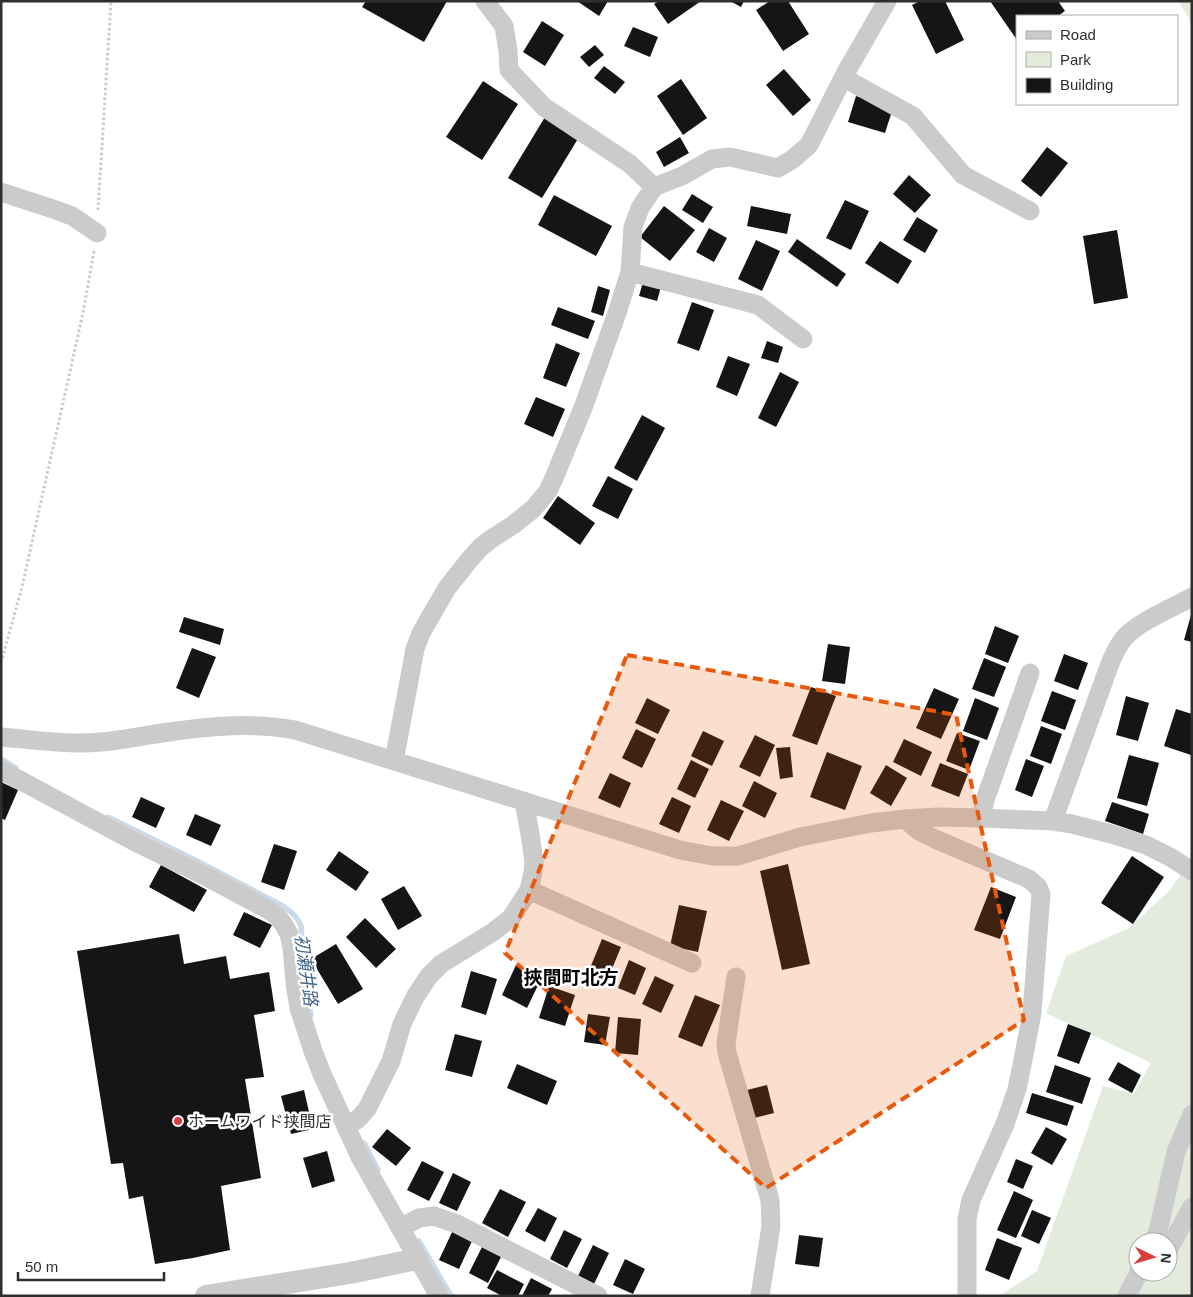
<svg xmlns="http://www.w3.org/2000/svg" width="1193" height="1297" font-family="Helvetica,'Noto Sans JP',sans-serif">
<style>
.green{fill:#e3ebdd;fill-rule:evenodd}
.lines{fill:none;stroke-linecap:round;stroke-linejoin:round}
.stream{stroke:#cadae9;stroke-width:5.5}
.building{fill:#151515}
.path{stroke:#cbcbcb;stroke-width:3;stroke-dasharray:2.5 2.5;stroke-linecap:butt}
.minor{stroke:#cbcbcb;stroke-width:19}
.tertiary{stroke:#cbcbcb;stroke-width:22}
.marked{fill:#e8590c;fill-opacity:0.2;stroke:#e8590c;stroke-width:4;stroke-dasharray:10 6;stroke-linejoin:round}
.poi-dot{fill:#d9403d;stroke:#fff;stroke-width:2}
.labels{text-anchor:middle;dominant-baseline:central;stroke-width:5;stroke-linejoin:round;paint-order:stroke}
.poi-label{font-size:16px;fill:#2e2e2e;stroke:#fff;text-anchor:start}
.water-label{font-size:18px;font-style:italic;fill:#42678b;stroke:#fff}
.quarter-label{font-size:19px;font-weight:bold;fill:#000;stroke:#fff}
</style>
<rect width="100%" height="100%" fill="#fff"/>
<path class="green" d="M1178,1H1192V23Z
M1192,859V1296H999L1037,1271L1103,1086L1134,1094L1151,1063L1046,1013L1066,956L1129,928L1169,891ZM1138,1242H1168V1272H1138Z"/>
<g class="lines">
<path class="stream" d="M1,759L16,768
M108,817L199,862L283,906C292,913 297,916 301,926L305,987L311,1015
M364,1143L378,1170
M419,1241L451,1296"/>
</g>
<path class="building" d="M366,1H447L424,42L362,7Z
M577,1H608L599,16Z
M659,1H701L668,24L654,4Z
M730,1H744L741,7Z
M770,1H788L809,34L783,51L756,10Z
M920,1H945L964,40L936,54L912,5Z
M990,1H1058L1065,11L1058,16H1017V40Z
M542,21L564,35L545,66L523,52Z
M633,27L658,37L650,57L624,46Z
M595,45L604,55L589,67L580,57Z
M604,66L625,82L615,94L594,78Z
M784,69L811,100L793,116L766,85Z
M681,79L707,118L683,135L657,96Z
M483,81L518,104L482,160L446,137Z
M856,96L893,108L885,133L848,122Z
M545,117L579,137L542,198L508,178Z
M680,137L689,153L664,167L656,152Z
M1047,147L1068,163L1041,197L1021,181Z
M909,175L931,195L915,213L893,194Z
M692,194L713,207L703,223L682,210Z
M554,195L612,226L596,256L538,225Z
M845,200L869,211L851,250L826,238Z
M664,206L695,230L670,261L640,237Z
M751,206L791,214L787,234L747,226Z
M917,217L938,230L925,253L903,240Z
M709,228L727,238L714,262L696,252Z
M1117,230L1128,298L1094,304L1083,236Z
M797,239L846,274L837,287L788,252Z
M756,240L780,251L762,291L738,279Z
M880,241L912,261L898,284L865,263Z
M643,282L661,287L657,301L639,296Z
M598,286L610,290L603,316L591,312Z
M692,302L714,310L699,351L677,343Z
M558,307L595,321L588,339L551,325Z
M767,341L783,347L778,363L761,358Z
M556,343L580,353L566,387L543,378Z
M728,356L750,364L737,396L716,387Z
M780,372L799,382L776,427L758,418Z
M536,397L565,409L553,437L524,424Z
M642,415L665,428L637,481L614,468Z
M608,476L633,489L618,519L592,506Z
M558,496L595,523L580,545L543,518Z
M1191,615H1192V642L1184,640Z
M184,617L224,629L220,645L179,632Z
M995,626L1019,636L1008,663L985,654Z
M828,644L850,647L845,684L822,681Z
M192,648L216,657L199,698L176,688Z
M1064,654L1088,663L1078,690L1054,681Z
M984,658L1006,667L994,697L972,689Z
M811,687L836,696L817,745L792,736Z
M934,688L959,699L941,739L916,728Z
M1052,691L1076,700L1065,730L1041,721Z
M1126,696L1149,703L1138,741L1116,735Z
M647,698L670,710L658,734L635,723Z
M975,698L999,708L987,740L963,731Z
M1176,709L1192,714V752L1191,755L1164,746Z
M1041,726L1062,734L1051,764L1030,756Z
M636,729L656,739L642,768L622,758Z
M703,731L724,741L712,766L691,756Z
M957,733L980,741L969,770L946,761Z
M755,735L775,745L760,777L739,767Z
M904,739L932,752L921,776L893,762Z
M790,747L793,777L780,779L776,748Z
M827,752L862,766L845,810L810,797Z
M1129,755L1159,763L1147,806L1117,798Z
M1026,759L1044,766L1032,797L1015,790Z
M691,760L709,769L695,798L677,789Z
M940,763L968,774L959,797L931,786Z
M886,765L907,778L891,806L870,793Z
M610,773L631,783L620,808L598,798Z
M754,781L777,793L765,818L742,806Z
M1,782L18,790L5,820L1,818Z
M141,797L165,808L156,828L132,817Z
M672,797L691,806L679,833L659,824Z
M721,800L744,811L729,841L707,830Z
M1112,802L1149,814L1143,834L1105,821Z
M195,814L221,825L211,846L186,835Z
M274,844L297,851L284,890L261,882Z
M339,851L369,872L356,891L326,870Z
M1132,856L1164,877L1133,924L1101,903Z
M788,864L810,964L782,970L760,871Z
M161,865L207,890L194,912L149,887Z
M404,886L422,916L398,930L381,899Z
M991,887L1016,897L1000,939L974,930Z
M679,905L707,911L698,952L670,946Z
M244,912L272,925L260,948L233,935Z
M365,918L396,949L376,968L346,937Z
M179,934L184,964L226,956L230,979L269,972L275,1011L254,1015L264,1077L245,1079L261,1178L221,1186L230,1250L193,1258L155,1264L143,1196L129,1199L123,1163L111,1164L77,951Z
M602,939L621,947L607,981L588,973Z
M336,944L363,989L338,1004L311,959Z
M629,960L646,968L635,995L618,988Z
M516,965L542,977L527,1008L502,995Z
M471,971L497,979L486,1015L461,1007Z
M655,976L674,985L661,1013L642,1004Z
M549,986L575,995L565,1026L539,1018Z
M695,995L720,1005L702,1047L678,1037Z
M588,1014L610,1017L605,1045L584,1042Z
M618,1017L641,1019L638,1055L615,1053Z
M1068,1024L1091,1033L1079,1064L1057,1056Z
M455,1034L482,1041L472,1077L445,1070Z
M1118,1062L1141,1075L1132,1093L1108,1080Z
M517,1064L557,1081L547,1105L507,1088Z
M1055,1065L1091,1078L1082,1104L1046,1092Z
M767,1085L774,1113L754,1118L747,1090Z
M304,1090L313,1129L291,1134L281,1096Z
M1032,1093L1074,1106L1067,1126L1026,1113Z
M1046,1127L1067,1139L1052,1165L1031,1153Z
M387,1129L411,1148L396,1166L372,1147Z
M327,1151L335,1181L312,1188L303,1158Z
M1016,1159L1033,1166L1023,1189L1007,1182Z
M422,1161L444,1172L429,1201L407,1190Z
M453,1173L471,1182L457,1211L439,1203Z
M500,1189L526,1202L508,1237L482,1223Z
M1014,1191L1033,1200L1016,1238L997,1230Z
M538,1208L557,1218L545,1242L525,1231Z
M1032,1210L1051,1218L1039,1244L1021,1236Z
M453,1230L473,1239L459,1269L439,1260Z
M564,1230L582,1239L567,1268L550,1259Z
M799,1235L823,1238L819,1267L795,1264Z
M997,1238L1022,1248L1009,1280L985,1270Z
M483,1245L502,1255L488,1283L469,1273Z
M593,1245L609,1253L594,1284L578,1276Z
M625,1259L645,1269L633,1294L613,1285Z
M497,1270L524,1284L518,1296H502L487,1288Z
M531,1278L552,1289L548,1296H522Z"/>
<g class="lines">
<path class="path" d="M98,210L111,1
M1,663L22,587L83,313L94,251"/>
<path class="minor" d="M485,1L504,26L508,51L509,70L544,107L630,164L654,187
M844,78L913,116L963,175L1030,211
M1,192L53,209L72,216L97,233
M630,272L758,305L803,339
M1,737C34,740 68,745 101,742C124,740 146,735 169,732C211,726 253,722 295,730L680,850L712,856H738L800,837L871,823L905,819L938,817L981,818L1053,821L1072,824L1111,834L1146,845L1170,857L1192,871
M394,761L415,649L421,633L447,588L470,559L481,547L491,539L513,525L533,509L548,491L554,478L583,408L617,313L630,272L633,227L640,208L654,187L682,176L712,159L730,157L778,168L793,159L809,145L845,74L887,1
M1,770L135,842L207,877L267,909L277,916L284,925L289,934L292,948L295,983L299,1008L313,1051L322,1074L360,1157L439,1296
M981,818L985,800L1030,673
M905,819L919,831L935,839L1029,879L1038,887L1041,894L1032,1013L1021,1070L1017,1089L1005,1124L971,1200L967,1219V1296
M1053,821L1108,669C1112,658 1117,646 1125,637C1140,621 1172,608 1192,597
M529,890L692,963
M736,977L726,1043L727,1053L770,1200L771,1226L760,1296
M346,1127L358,1119L367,1109L391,1061L402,1024L415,997L429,976L441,964L493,932L511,918L529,890L533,872L534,862L531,840L524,801
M400,1228L419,1218L434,1216L457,1224L598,1296
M1153,1242L1158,1231L1176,1152L1192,1114
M1168,1250L1192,1207
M1127,1296L1139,1272"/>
<path class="tertiary" d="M206,1296L350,1273L417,1259"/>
</g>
<path class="marked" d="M627,655L956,715L1024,1020L766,1188L505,953Z"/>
<circle class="poi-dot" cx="178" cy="1121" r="5"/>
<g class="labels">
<g class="poi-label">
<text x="188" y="1121">ホームワイド挟間店</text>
</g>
<g class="water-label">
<text transform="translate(306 970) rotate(82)">初瀬井路</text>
</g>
<g class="quarter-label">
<text x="571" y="977">挾間町北方</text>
</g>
</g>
<rect width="1193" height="1297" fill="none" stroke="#2e2e2e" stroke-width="5"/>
<rect x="1016" y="15" width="162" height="90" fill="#ffffff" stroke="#ababab"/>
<rect x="1026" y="31" width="25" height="8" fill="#cbcbcb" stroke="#ababab"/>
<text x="1060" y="40" font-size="15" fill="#2e2e2e">Road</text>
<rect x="1026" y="52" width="25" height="15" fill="#e3ebdd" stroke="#ababab"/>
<text x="1060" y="65" font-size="15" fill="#2e2e2e">Park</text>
<rect x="1026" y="78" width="25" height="15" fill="#151515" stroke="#ababab"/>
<text x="1060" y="90" font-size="15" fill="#2e2e2e">Building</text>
<g transform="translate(1153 1257) rotate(95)"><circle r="24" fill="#ffffff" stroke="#ababab"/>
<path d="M0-4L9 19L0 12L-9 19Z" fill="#d9403d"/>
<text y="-8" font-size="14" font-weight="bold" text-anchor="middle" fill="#2e2e2e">N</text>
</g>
<path d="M18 1272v8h146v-8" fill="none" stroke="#2e2e2e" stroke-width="2.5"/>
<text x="25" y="1272" font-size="15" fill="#2e2e2e" stroke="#ffffff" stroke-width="4" paint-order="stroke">50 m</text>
</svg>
